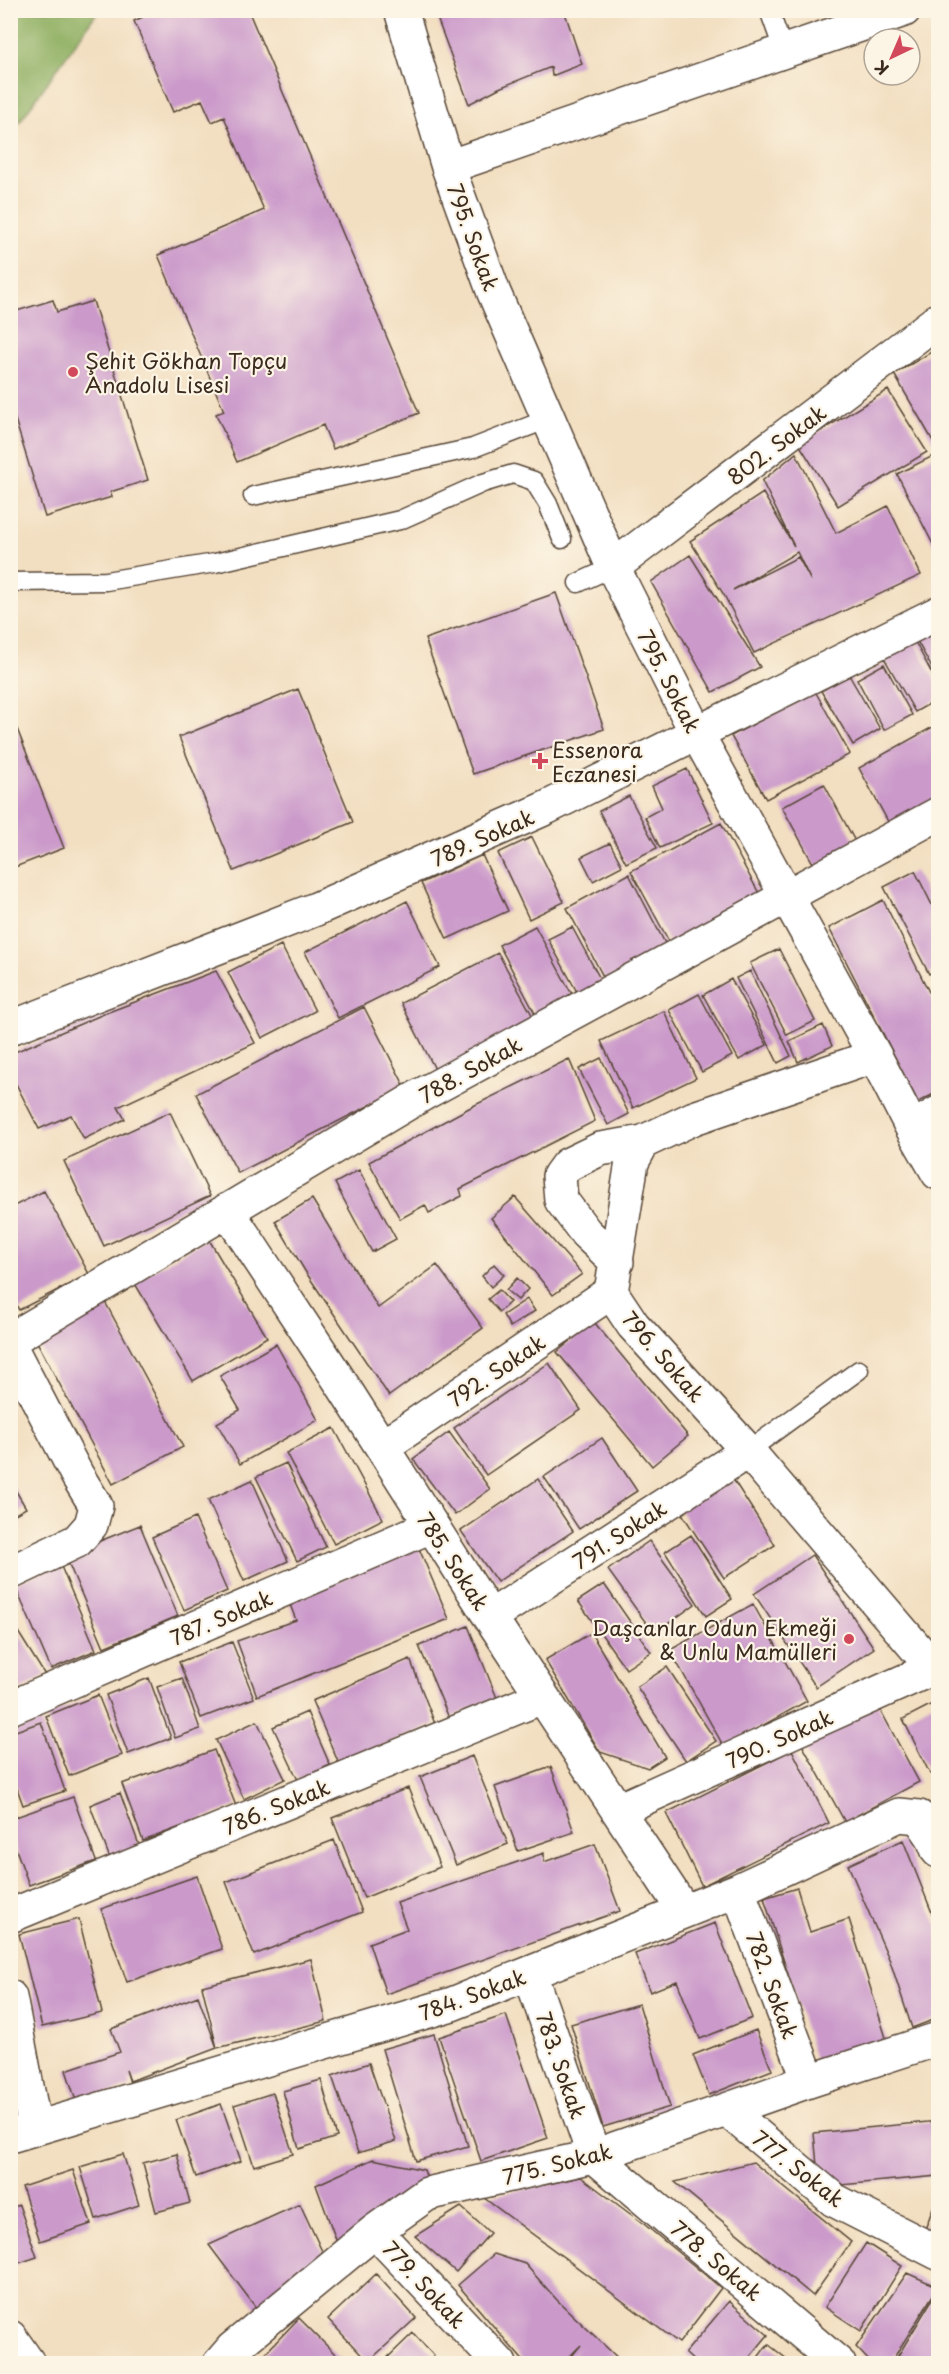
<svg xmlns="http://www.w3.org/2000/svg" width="949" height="2374" font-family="'Playpen Sans',sans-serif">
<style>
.forest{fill:#90b063;stroke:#666d40;stroke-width:1.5}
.building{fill:#cb9aca;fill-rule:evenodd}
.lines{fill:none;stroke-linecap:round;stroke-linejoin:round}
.lane-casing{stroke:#564536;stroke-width:21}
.street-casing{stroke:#564536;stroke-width:36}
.primary-casing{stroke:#564536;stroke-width:36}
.lane{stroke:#fff;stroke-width:18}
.street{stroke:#fff;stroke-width:33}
.primary{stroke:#fff;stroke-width:33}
.poi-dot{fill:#d1495b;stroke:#fcf5e5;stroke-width:2}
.labels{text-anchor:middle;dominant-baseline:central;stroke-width:4.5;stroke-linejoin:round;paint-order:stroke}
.street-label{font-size:21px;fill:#3b2a1e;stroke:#fcf5e5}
.poi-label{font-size:21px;fill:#3b2a1e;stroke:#fcf5e5;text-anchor:start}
</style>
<rect width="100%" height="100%" fill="#fcf5e5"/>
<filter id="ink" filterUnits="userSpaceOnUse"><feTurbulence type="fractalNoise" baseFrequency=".0167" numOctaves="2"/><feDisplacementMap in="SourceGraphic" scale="12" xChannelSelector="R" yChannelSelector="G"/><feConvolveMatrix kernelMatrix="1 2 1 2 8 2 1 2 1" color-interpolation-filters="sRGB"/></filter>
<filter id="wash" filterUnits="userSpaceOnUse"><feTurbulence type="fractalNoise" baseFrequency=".008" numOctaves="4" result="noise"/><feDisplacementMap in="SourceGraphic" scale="24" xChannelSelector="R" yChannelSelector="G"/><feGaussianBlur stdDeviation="1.35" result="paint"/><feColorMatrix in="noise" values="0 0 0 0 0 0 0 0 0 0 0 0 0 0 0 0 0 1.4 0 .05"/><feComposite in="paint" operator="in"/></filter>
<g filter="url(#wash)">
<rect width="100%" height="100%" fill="#f2dec0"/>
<path class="forest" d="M11,10L98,11L11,134L10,11Z"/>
<g id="blocks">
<path class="building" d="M158,10H248L419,413L333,449L323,425L237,462L216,414L224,411L158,255L264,210L224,117L212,122L202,100L173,112L134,21Z
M434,10H564L582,64L552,76L551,67L499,88L469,104Z
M53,300L57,312L93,301L148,480L110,492L112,497L45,517L10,403V313Z
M938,348V437L933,441L894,374Z
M888,390L927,452L838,506L799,444Z
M796,453L836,533L888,506L921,575L754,653L724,595L690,541L763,493L794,546L762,481ZM797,552L811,581L798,557L733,590Z
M935,455L938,461V554L897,474Z
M690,555L760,667L713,692L651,582Z
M556,593L604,729L473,774L425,639Z
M938,627V679L916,639Z
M913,638L938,685V699L915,712L883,656Z
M884,664L912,715L884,730L857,679Z
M849,675L880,729L853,745L821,691Z
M298,689L353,822L234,871L179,737Z
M815,691L850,754L766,799L731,736Z
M10,711L64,848L10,869Z
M938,724V802L891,827L859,768Z
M687,769L713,823L660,848L645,817L662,808L652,786Z
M824,784L857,845L815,867L782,807Z
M629,796L657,848L626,863L599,811Z
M721,823L762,899L672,947L631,871Z
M532,837L564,902L529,919L498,853Z
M610,843L622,866L593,881L581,857Z
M482,855L508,911L447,939L421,883Z
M915,871L938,917V969L929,974L884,887Z
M629,874L668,949L606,982L567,908Z
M883,900L938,1010V1092L918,1102L829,928Z
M407,901L440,967L338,1018L305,952Z
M535,926L575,1000L538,1019L499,945Z
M572,927L605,988L582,1001L548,939Z
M281,945L315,1011L262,1038L228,972Z
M779,949L815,1021L787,1035L750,963Z
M498,953L536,1022L438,1075L401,1003Z
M216,971L255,1043L118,1107L125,1119L84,1139L71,1115L39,1129L10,1072V1054L106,1013Z
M750,971L791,1056L778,1063L736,978Z
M731,979L767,1045L739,1060L703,995Z
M699,994L732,1056L702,1072L669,1010Z
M364,1007L405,1087L238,1173L196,1094Z
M664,1011L696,1078L633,1108L601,1041Z
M823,1025L832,1046L798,1062L789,1041Z
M601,1058L629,1114L608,1125L579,1069Z
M569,1059L595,1121L460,1189L462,1196L429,1213L425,1205L400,1219L369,1162L469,1108Z
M170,1112L210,1196L104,1246L64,1161Z
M359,1170L396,1239L372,1252L335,1183Z
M44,1191L89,1274L19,1310L10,1295V1208Z
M515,1197L582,1274L553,1295L491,1218Z
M312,1199L378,1308L437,1265L483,1328L389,1396L305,1271L275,1221Z
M208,1238L267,1337L193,1381L134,1282Z
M494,1264L504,1275L491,1287L482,1276Z
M517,1278L528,1289L518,1300L506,1290Z
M499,1290L510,1302L499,1312L488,1299Z
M527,1299L535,1311L510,1327L503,1315Z
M104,1300L183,1447L113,1484L35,1338Z
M594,1322L688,1436L652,1466L557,1352Z
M276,1344L318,1420L240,1464L217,1423L240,1410L220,1376Z
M549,1363L581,1410L486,1475L454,1428Z
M334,1428L383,1519L334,1544L286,1453Z
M449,1432L490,1489L455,1515L413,1459Z
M602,1438L637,1491L579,1529L544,1477Z
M286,1463L326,1547L297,1561L256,1477Z
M731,1476L775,1545L724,1578L679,1509Z
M538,1479L573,1531L497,1582L461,1531Z
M252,1480L288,1561L244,1581L208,1500Z
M10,1481L26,1508L10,1517Z
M195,1518L227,1591L184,1610L152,1537Z
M140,1525L178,1616L104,1647L65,1555Z
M691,1535L732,1599L706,1616L665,1552Z
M649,1541L695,1604L654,1634L608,1570Z
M418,1546L449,1619L257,1696L237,1641L296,1620L289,1602Z
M812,1555L874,1648L816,1687L754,1594Z
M60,1564L96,1650L51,1669L14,1584Z
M604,1584L651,1652L626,1669L578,1601Z
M753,1604L807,1701L724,1747L670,1650Z
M10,1619L45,1675L10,1696Z
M468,1626L497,1698L449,1718L419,1646Z
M591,1633L665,1757L648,1768L600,1752L545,1660Z
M232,1642L254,1698L201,1718L179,1662Z
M410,1659L435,1724L339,1764L312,1701Z
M667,1667L716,1741L686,1761L637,1687Z
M149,1678L171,1738L128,1754L106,1695Z
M182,1678L200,1729L175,1738L157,1687Z
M98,1695L122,1755L69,1776L46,1716Z
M874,1698L919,1782L845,1822L799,1739Z
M938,1701V1770L930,1774L903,1719Z
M307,1712L330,1765L298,1780L273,1727Z
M257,1721L285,1779L244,1799L216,1740Z
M41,1722L65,1791L23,1805L10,1769V1733Z
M214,1750L236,1806L143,1841L122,1784Z
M792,1750L829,1823L702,1886L666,1813Z
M472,1756L508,1844L456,1865L420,1777Z
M551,1767L574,1832L518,1851L495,1787Z
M408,1788L440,1867L364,1898L332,1818Z
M120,1793L142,1853L112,1864L90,1805Z
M73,1797L96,1861L29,1885L10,1833V1819Z
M334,1840L362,1912L254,1955L226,1882Z
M903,1840L938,1928V2018L912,2028L890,1961L848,1865Z
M595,1844L620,1911L386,1994L369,1943L407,1929L397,1903L544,1853V1862Z
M197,1876L222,1949L127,1982L101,1909Z
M797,1888L810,1932L849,1919L887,2041L816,2063L764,1898Z
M79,1919L102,2013L42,2027L19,1934Z
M715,1923L752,2018L700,2039L677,1981L650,1992L635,1954Z
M311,1959L326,2021L217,2048L130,2081L126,2070L131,2086L77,2104L66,2070L120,2052L111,2029L198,1996L217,2048L202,1986Z
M639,2004L670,2107L603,2127L571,2024Z
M506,2015L548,2138L481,2161L439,2037Z
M756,2030L772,2070L709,2095L693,2055Z
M434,2034L468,2146L416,2161L382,2049Z
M369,2063L396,2141L358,2153L332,2076Z
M321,2080L337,2137L299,2149L283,2091Z
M273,2093L293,2154L254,2166L234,2105Z
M221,2104L241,2161L196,2177L176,2120Z
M938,2121V2176L819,2187L814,2133Z
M123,2154L139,2205L96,2219L80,2167Z
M177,2154L190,2203L156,2212L143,2163Z
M373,2159L424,2170L429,2185L339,2248L316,2185Z
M753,2162L851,2242L813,2296L675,2182Z
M73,2170L91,2224L40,2241L22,2187Z
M581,2177L645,2225L721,2288L679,2343L484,2198Z
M938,2194V2250L920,2243Z
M300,2204L328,2264L257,2309L209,2245Z
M19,2205L37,2257L10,2266V2208Z
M461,2207L490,2233L456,2272L415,2236Z
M866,2243L902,2266L861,2331L825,2307Z
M494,2254L525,2264L557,2300L624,2364H565L581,2345L562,2364H526L458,2285Z
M907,2273L938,2287L890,2364H872L856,2347Z
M376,2274L416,2318L368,2362L328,2319Z
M938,2290V2364H893Z
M729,2301L768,2335L744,2364H697L685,2353Z
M299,2318L345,2364H255Z
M413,2333L434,2356L426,2364H381Z
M768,2344L793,2364H753Z"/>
</g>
</g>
<g filter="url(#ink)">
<use href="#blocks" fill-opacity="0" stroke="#564536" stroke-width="1.5"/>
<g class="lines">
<defs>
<path id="lane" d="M769,10L784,52
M253,496L473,448L548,419
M10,582L106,581L215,563L400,520L483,483L513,474L534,481L548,504L562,539
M578,583L613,567
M748,1451L859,1370"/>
<path id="street" d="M401,10L448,167L494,293L613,567L697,734L875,1056L912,1128L938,1173
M448,167L904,10
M613,567L938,320
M10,1028L316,909L546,808L938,613
M875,1056L694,1118L643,1142L632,1162L611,1292L633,1325L748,1451L934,1669
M912,1128L938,1113
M227,1210L343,1386L490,1617L684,1911
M617,1262L586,1233L561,1200L559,1176L567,1165L600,1149L643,1142
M10,1340L423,1094L938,814
M10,1346L77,1475L96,1506L91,1525L77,1541L10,1573
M382,1447L611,1292
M490,1617L748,1451
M10,1708L431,1526
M618,1810L938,1666
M738,1890L809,2081
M10,1916L542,1697
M530,1974L594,2156L839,2364
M10,1997L35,2128
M727,2110L834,2200L938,2253
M10,2136L452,2004L738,1890L899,1815L919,1817L932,1836L938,1851
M375,2231L500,2364
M219,2364L232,2349L375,2231L427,2194L594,2156L809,2081L938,2039"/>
<path id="primary" d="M10,2337L29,2364"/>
</defs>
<use href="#lane" class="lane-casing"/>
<use href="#street" class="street-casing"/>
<use href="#primary" class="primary-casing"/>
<use href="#lane" class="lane"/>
<use href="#street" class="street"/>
<use href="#primary" class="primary"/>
</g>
</g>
<g class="poi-dot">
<circle cx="73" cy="372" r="6"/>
<path d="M537 752h6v6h6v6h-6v6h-6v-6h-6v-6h6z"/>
<circle cx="849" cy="1639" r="6"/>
</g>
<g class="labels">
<g class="street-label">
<text transform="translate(474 237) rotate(70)">795. Sokak</text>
<text transform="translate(776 444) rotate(-37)">802. Sokak</text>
<text transform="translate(670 681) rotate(63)">795. Sokak</text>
<text transform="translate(482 837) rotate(-24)">789. Sokak</text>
<text transform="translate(470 1069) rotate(-29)">788. Sokak</text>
<text transform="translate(664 1356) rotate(49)">796. Sokak</text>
<text transform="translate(496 1370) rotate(-34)">792. Sokak</text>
<text transform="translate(619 1534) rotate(-33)">791. Sokak</text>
<text transform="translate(454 1561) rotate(57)">785. Sokak</text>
<text transform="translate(221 1617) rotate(-23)">787. Sokak</text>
<text transform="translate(779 1738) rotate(-24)">790. Sokak</text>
<text transform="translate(276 1806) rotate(-22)">786. Sokak</text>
<text transform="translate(773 1985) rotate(70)">782. Sokak</text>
<text transform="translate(472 1994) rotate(-20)">784. Sokak</text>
<text transform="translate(562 2065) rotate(71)">783. Sokak</text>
<text transform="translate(557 2163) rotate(-14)">775. Sokak</text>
<text transform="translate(799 2168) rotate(38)">777. Sokak</text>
<text transform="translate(717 2260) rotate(40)">778. Sokak</text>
<text transform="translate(425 2284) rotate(47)">779. Sokak</text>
</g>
<g class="poi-label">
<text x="85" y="360">Şehit Gökhan Topçu<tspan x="85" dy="24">Anadolu Lisesi</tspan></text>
<text x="552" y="749">Essenora<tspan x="552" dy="24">Eczanesi</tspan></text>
<text x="837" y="1627" text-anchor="end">Daşcanlar Odun Ekmeği<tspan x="837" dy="24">&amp; Unlu Mamülleri</tspan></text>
</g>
</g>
<rect width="949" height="2374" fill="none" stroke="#fcf5e5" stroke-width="36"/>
<g transform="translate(892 57) rotate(224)"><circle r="28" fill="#fcf5e5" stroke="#afa495" stroke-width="1.5"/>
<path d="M0-4.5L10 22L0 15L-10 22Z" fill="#d1495b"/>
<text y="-9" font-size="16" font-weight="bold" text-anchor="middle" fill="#3b2a1e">K</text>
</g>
</svg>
